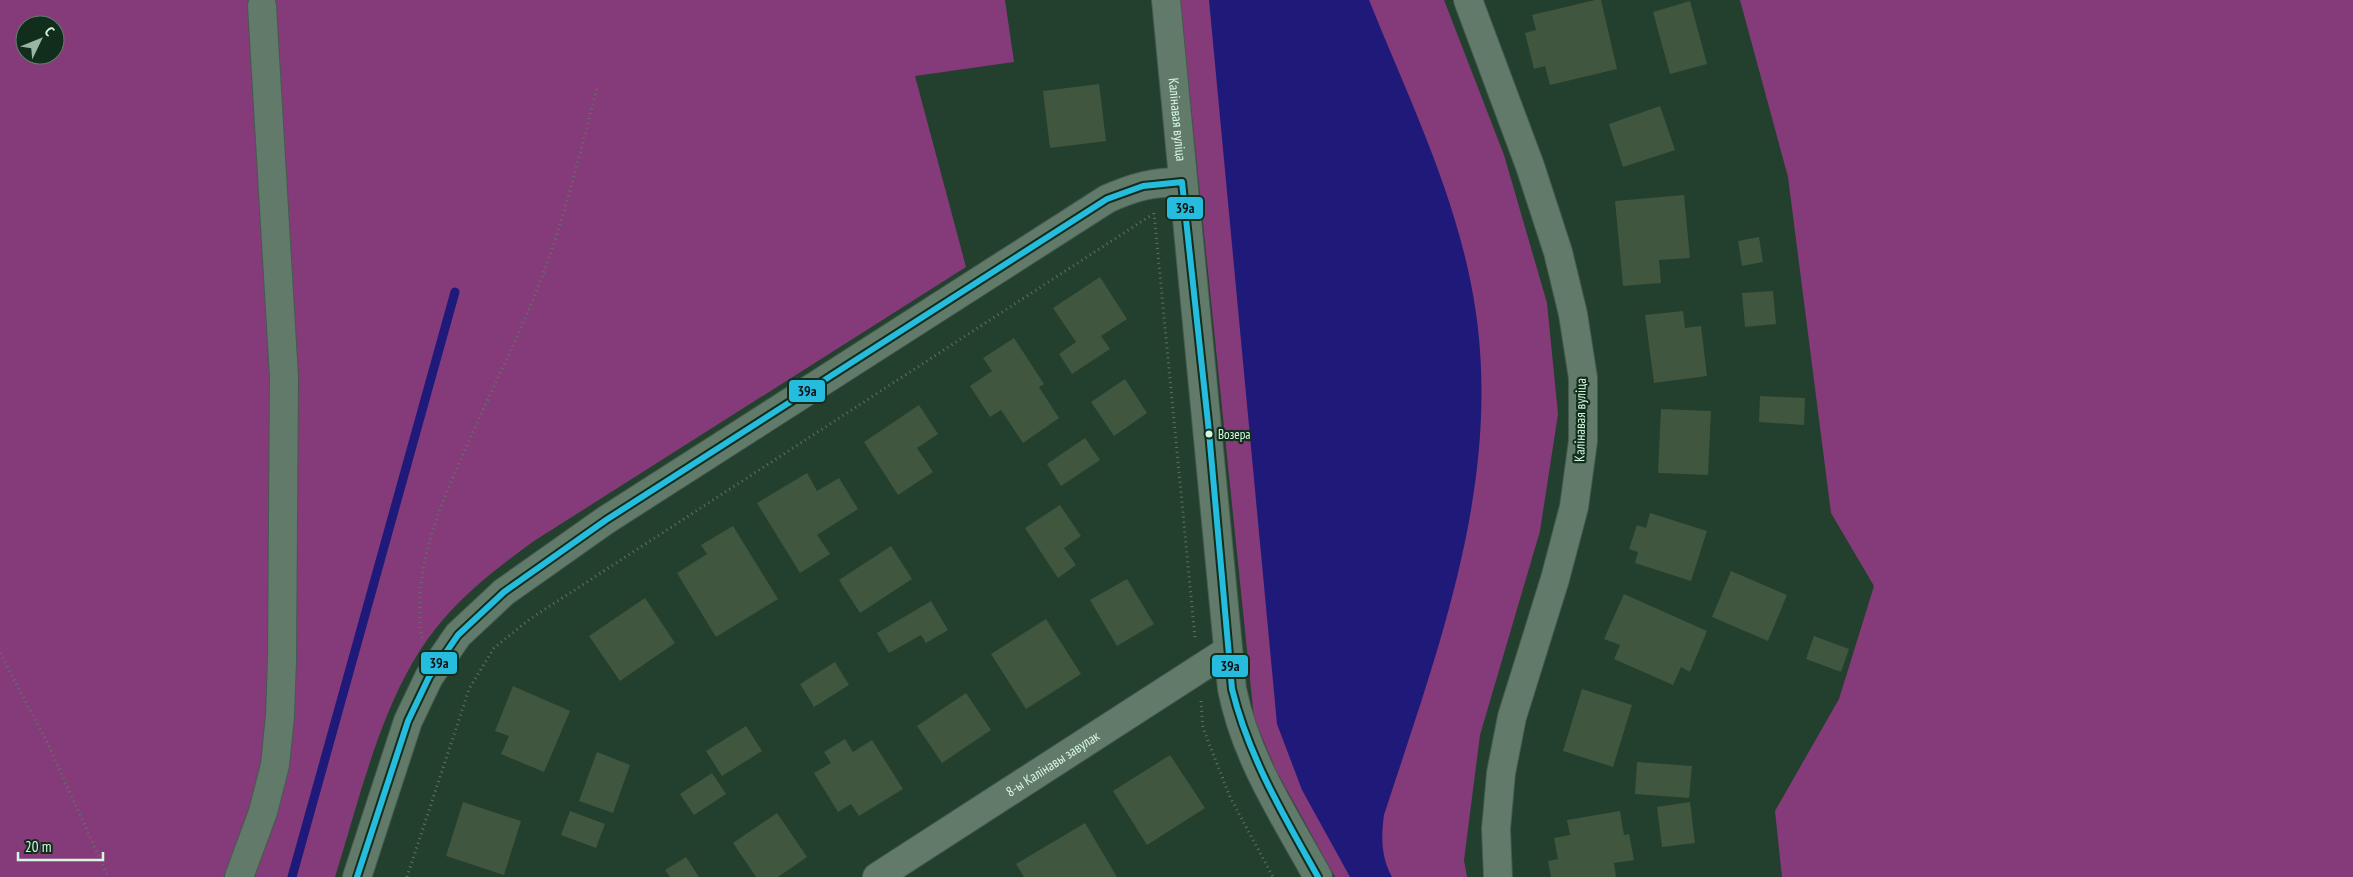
<svg xmlns="http://www.w3.org/2000/svg" width="2353" height="877" font-family="'PT Sans Narrow',sans-serif">
<style>
.green{fill:#853b7a;fill-rule:evenodd}
.water{fill:#1f1a7a}
.lines{fill:none;stroke-linecap:round;stroke-linejoin:round}
.stream{stroke:#1f1a7a;stroke-width:9}
.building{fill:#40563e}
.minor-casing{stroke:#445b4d;stroke-width:30}
.path{stroke:#5e7465;stroke-width:3;stroke-dasharray:1 4;stroke-linecap:butt}
.minor{stroke:#617a6a;stroke-width:28}
.bus-1-casing{stroke:#112d1b;stroke-width:10}
.bus-1{stroke:#26bcdd;stroke-width:6}
.bus-dot{fill:#d7f8e0;stroke:#112d1b;stroke-width:2}
.labels{text-anchor:middle;dominant-baseline:central;stroke-width:4.5;stroke-linejoin:round;paint-order:stroke}
.bus-label{font-size:13px;fill:#d7f8e0;stroke:#112d1b;text-anchor:start}
.street-label{font-size:14px;fill:#d7f8e0;stroke:#112d1b}
.line-badge{stroke:#112d1b;stroke-width:2}
.pale-badge-label{font-size:14px;text-anchor:middle;font-weight:bold;fill:#111}
</style>
<rect width="100%" height="100%" fill="#233f2e"/>
<path class="green" d="M0,0H1005L1014,62L915,76L966,267L534,541C498,567 460,596 433,632C382,698 360,798 335,877H0ZM25,25H55V55H25Z
M1180,0H1444L1504,155L1547,303L1558,414L1540,531L1480,735L1464,860L1467,877H1335L1276,770L1254,718Z
M1740,0H2353V877H1782L1775,811L1839,699L1874,586L1831,513L1788,177Z"/>
<path class="water" d="M1209,0H1369C1406,92 1452,186 1471,284C1508,468 1440,643 1384,815C1381,837 1381,857 1392,877H1350L1302,790L1277,724Z"/>
<g class="lines">
<path class="stream" d="M292,877L455,292"/>
</g>
<path class="building" d="M1595,0H1601L1617,69L1550,85L1545,66L1534,69L1525,33L1536,30L1532,15Z
M1690,1L1707,64L1670,74L1653,12Z
M1099,84L1106,141L1050,148L1043,91Z
M1660,106L1675,150L1623,167L1609,124Z
M1684,195L1690,258L1659,260L1661,283L1623,286L1615,201Z
M1759,237L1763,262L1742,266L1738,241Z
M1100,277L1127,319L1101,336L1110,349L1072,374L1059,354L1076,342L1053,308Z
M1773,291L1776,324L1745,327L1742,293Z
M1683,311L1685,328L1701,326L1707,376L1654,383L1645,315Z
M1014,338L1044,384L1039,387L1059,418L1023,443L1001,410L990,417L970,386L992,371L983,358Z
M1125,379L1147,413L1114,436L1091,402Z
M1760,396L1805,398L1804,425L1759,422Z
M919,405L938,434L917,448L933,472L898,495L864,442Z
M1661,409L1711,411L1708,475L1658,473Z
M1085,438L1100,460L1061,486L1047,464Z
M807,473L817,491L839,478L858,509L817,535L830,554L800,573L757,503Z
M1060,505L1081,536L1064,548L1076,565L1058,578L1025,528Z
M1650,513L1707,531L1691,581L1635,563L1638,552L1629,549L1637,525L1646,528Z
M733,526L778,599L716,637L677,573L707,554L701,545Z
M891,546L912,579L860,613L839,580Z
M1731,571L1787,595L1768,641L1712,617Z
M1127,579L1154,624L1117,646L1090,600Z
M1624,594L1707,631L1690,672L1681,667L1673,685L1614,659L1620,645L1604,639Z
M645,598L675,643L620,681L589,636Z
M931,601L948,630L926,643L921,635L889,653L877,633Z
M1046,619L1081,674L1026,709L991,654Z
M1814,636L1849,649L1841,672L1806,659Z
M835,662L849,685L814,707L800,684Z
M513,686L570,711L544,772L501,754L509,736L495,731Z
M1582,689L1632,705L1613,767L1563,751Z
M966,693L991,730L942,763L917,726Z
M746,726L762,751L722,776L706,751Z
M845,739L853,752L872,740L903,789L859,816L851,804L838,812L814,773L831,763L824,752Z
M597,752L630,765L613,813L579,801Z
M1170,755L1205,808L1147,845L1113,791Z
M1637,762L1692,766L1689,798L1635,794Z
M712,773L726,794L694,815L680,794Z
M463,802L521,821L504,875L446,856Z
M1690,802L1695,843L1662,847L1657,807Z
M570,811L605,824L596,848L561,835Z
M1620,811L1624,835L1629,834L1634,860L1614,863L1616,877H1551L1548,861L1558,859L1554,838L1570,835L1567,820Z
M777,813L807,857L778,877H756L733,843Z
M1085,823L1117,877H1024L1016,864Z
M686,857L699,877H670L665,870Z"/>
<g class="lines">
<defs>
<g id="minor">
<path id="s1" d="M1166,0L1232,689C1246,759 1284,815 1318,877"/>
<path d="M1468,0L1530,166L1558,252L1573,314L1583,378V441L1574,507L1555,579L1512,717L1501,773L1496,829L1498,877"/>
<path d="M239,877L263,812L275,765L280,716L282,660L284,377L262,6"/>
<path d="M357,877L408,721L429,677L458,635L504,592L606,520L1107,199C1134,187 1152,182 1182,182"/>
<path id="s2" d="M877,877L1227,651"/>
</g>
</defs>
<use href="#minor" class="minor-casing"/>
<path class="path" d="M1154,213L1195,638
M422,638C411,569 441,504 468,443C494,384 524,327 546,266C567,209 581,148 597,88
M0,653L49,746L108,877
M1201,701L1203,728L1230,797L1273,877
M407,877L469,689L494,648L530,619L1153,214"/>
<use href="#minor" class="minor"/>
<defs>
<path id="bus-1" d="M357,877L408,721L429,677L458,635L504,592L606,520L1107,199L1143,186L1182,182L1209,432L1232,689C1249,758 1284,816 1318,877"/>
</defs>
<use href="#bus-1" class="bus-1-casing"/>
<use href="#bus-1" class="bus-1"/>
</g>
<circle class="bus-dot" cx="1209" cy="434" r="4.5"/>
<g class="labels">
<g class="bus-label">
<text x="1218" y="434">Возера</text>
</g>
<g class="street-label">
<text stroke="none"><textPath href="#s1" startOffset="120">Калінавая вуліца</textPath></text>
<text transform="translate(1580 420) rotate(-89)">Калінавая вуліца</text>
<text stroke="none"><textPath href="#s2" startOffset="209">8-ы Калінавы завулак</textPath></text>
</g>
</g>
<g class="line-badge">
<rect x="1166" y="196" width="38" height="24" rx="5" fill="#26bcdd"/>
<rect x="788" y="379" width="38" height="24" rx="5" fill="#26bcdd"/>
<rect x="420" y="651" width="38" height="24" rx="5" fill="#26bcdd"/>
<rect x="1211" y="654" width="38" height="24" rx="5" fill="#26bcdd"/>
</g>
<g class="pale-badge-label">
<text x="1185" y="213">39а</text>
<text x="807" y="396">39а</text>
<text x="439" y="668">39а</text>
<text x="1230" y="671">39а</text>
</g>
<g transform="translate(40 40) rotate(47)"><circle r="24" fill="#112d1b" stroke="#607e6a"/>
<path d="M0-4L9 19L0 12L-9 19Z" fill="#98b7a2"/>
<text y="-8" font-size="14" font-weight="bold" text-anchor="middle" fill="#d7f8e0">С</text>
</g>
<path d="M18 852v8h85v-8" fill="none" stroke="#d7f8e0" stroke-width="2.5"/>
<text x="25" y="852" font-size="15" fill="#d7f8e0" stroke="#112d1b" stroke-width="4" paint-order="stroke">20 m</text>
</svg>
